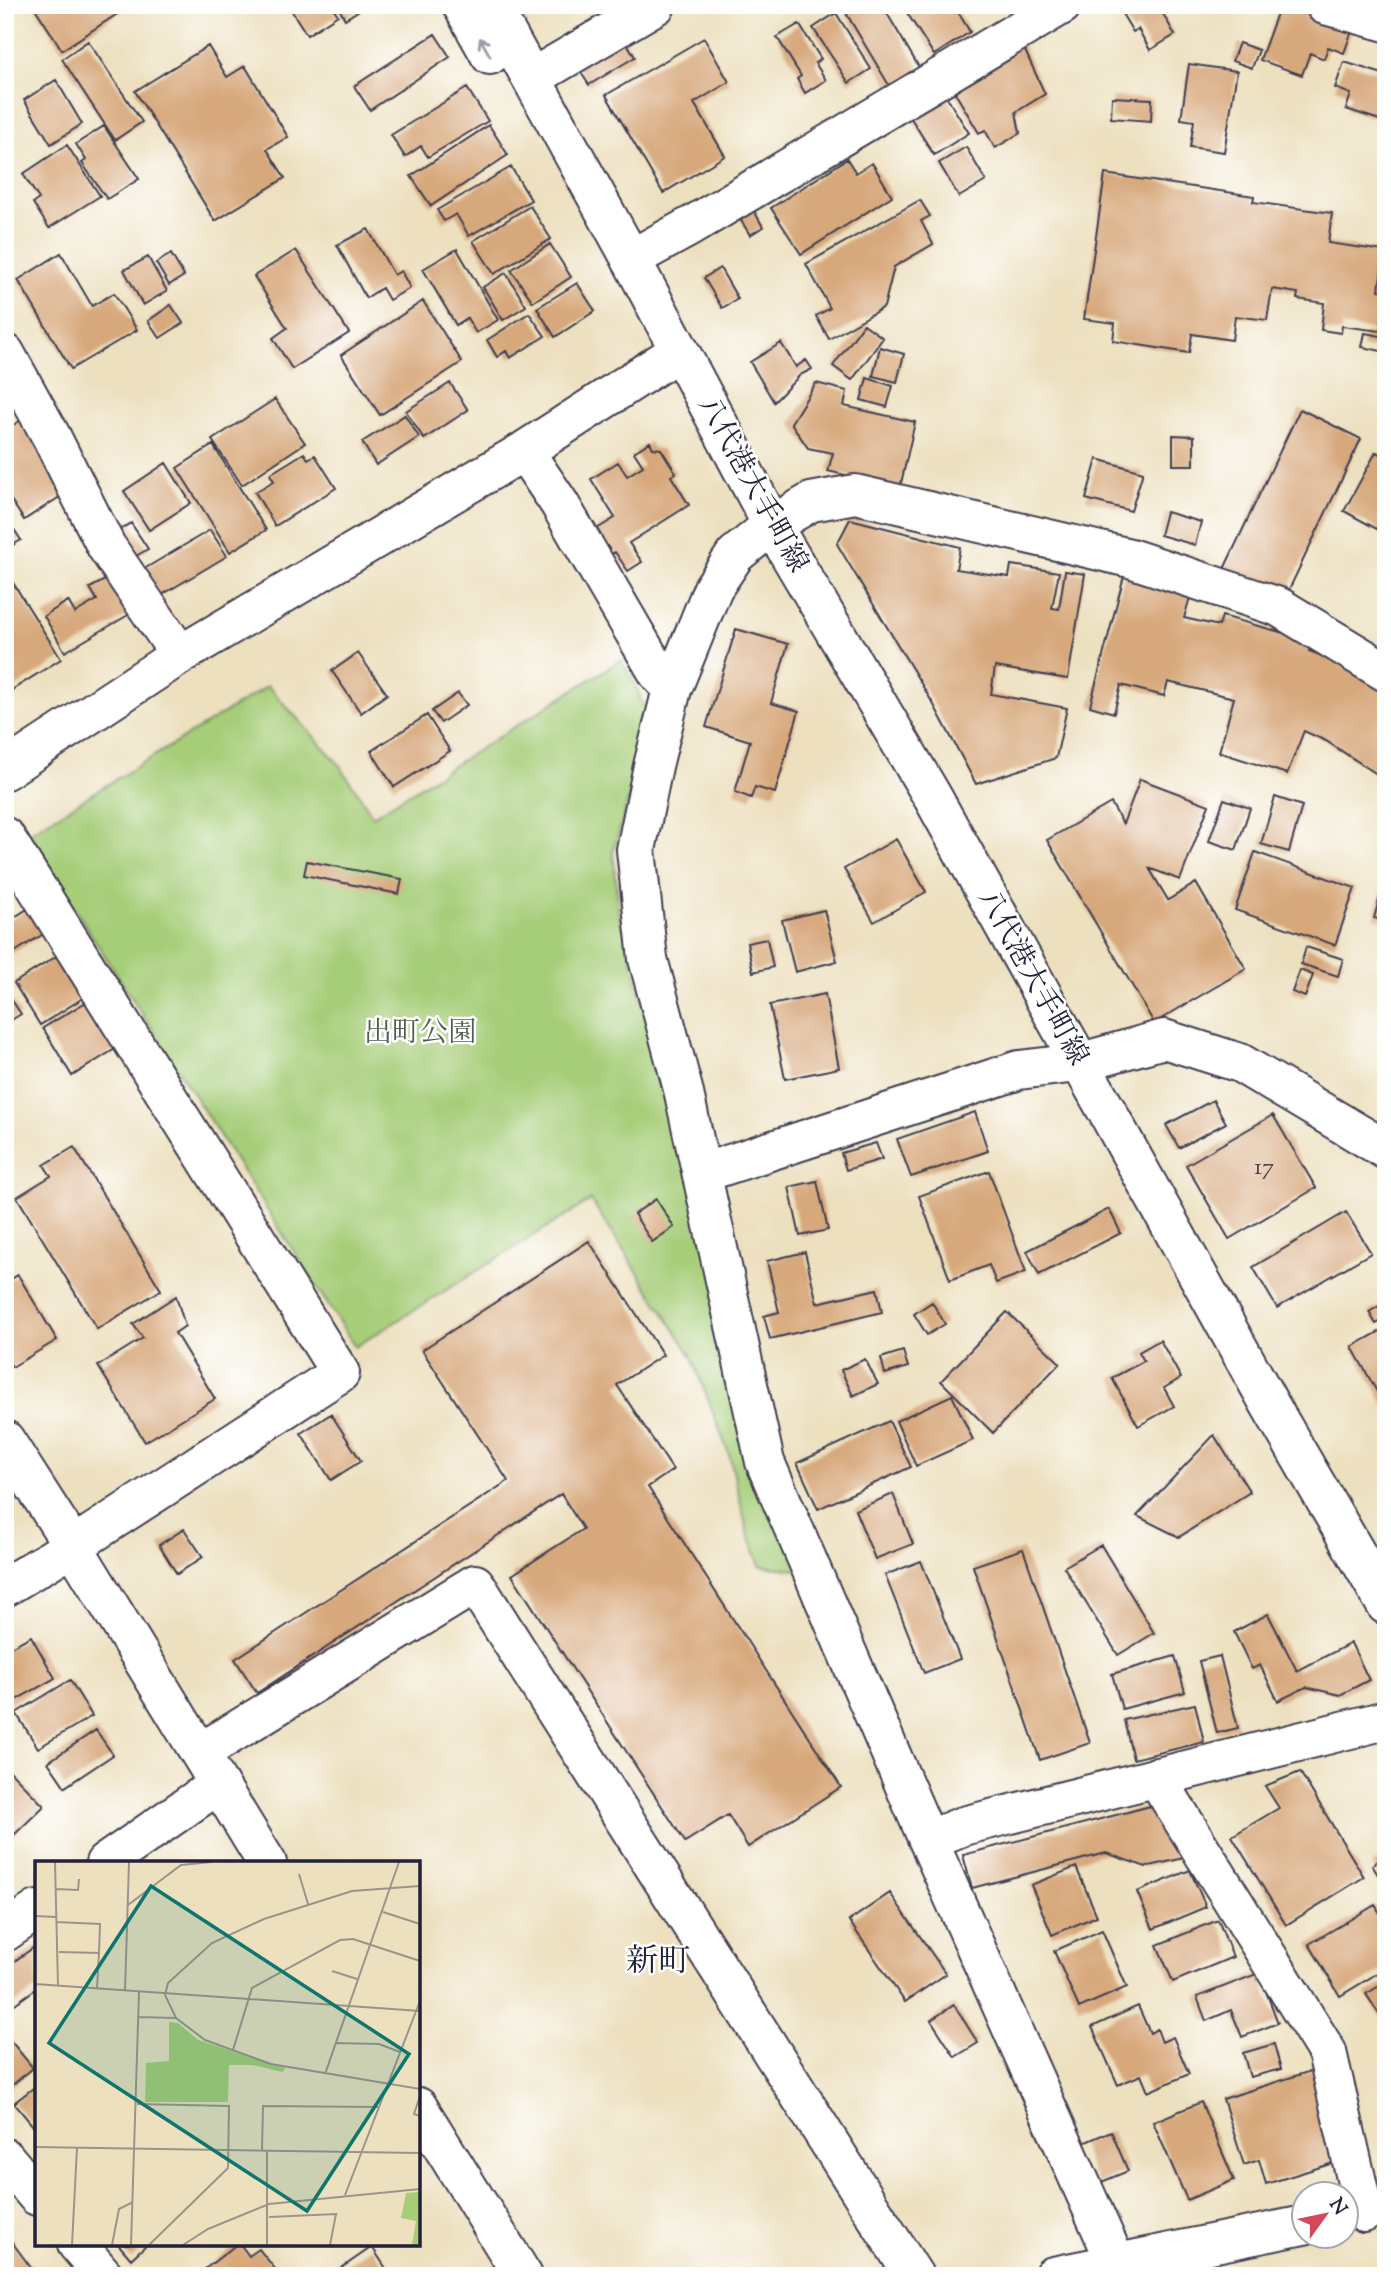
<svg xmlns="http://www.w3.org/2000/svg" width="1391" height="2281" font-family="'Sorts Mill Goudy','Noto Serif JP',serif">
<style>
.green{fill:#a6cd78;stroke:#64785a;stroke-width:2}
.building{fill:#d7a87b}
.lines{fill:none;stroke-linecap:round;stroke-linejoin:round}
.minor-casing{stroke:#403e4f;stroke-width:42}
.major-casing{stroke:#403e4f;stroke-width:42}
.minor{stroke:#fff;stroke-width:38}
.major{stroke:#fff;stroke-width:38}
.oneway{stroke:#9c9ca7}
.labels{text-anchor:middle;dominant-baseline:central;stroke-width:5;stroke-linejoin:round;paint-order:stroke}
.number-label{font-size:24px;fill:#4f444b}
.street-label{font-size:28px;fill:#22223b;stroke:#fff}
.park-label{font-size:28px;fill:#505e50;stroke:#fff}
.quarter-label{font-size:32px;fill:#22223b;stroke:#fff}
.inset-road{fill:none;stroke:#9c948a;stroke-width:2}
.view{fill:#0f766e;fill-opacity:0.15;stroke:#0f766e;stroke-width:3.5}
.inset-edge{fill:none;stroke:#22223b;stroke-width:3.5}
</style>
<rect width="100%" height="100%" fill="#fff"/>
<filter id="ink" filterUnits="userSpaceOnUse"><feTurbulence type="fractalNoise" baseFrequency=".0143" numOctaves="2"/><feDisplacementMap in="SourceGraphic" scale="14" xChannelSelector="R" yChannelSelector="G"/><feConvolveMatrix kernelMatrix="1 2 1 2 8 2 1 2 1" color-interpolation-filters="sRGB"/></filter>
<filter id="wash" filterUnits="userSpaceOnUse"><feTurbulence type="fractalNoise" baseFrequency=".00686" numOctaves="4" result="noise"/><feDisplacementMap in="SourceGraphic" scale="28" xChannelSelector="R" yChannelSelector="G"/><feGaussianBlur stdDeviation="1.57" result="paint"/><feColorMatrix in="noise" values="0 0 0 0 0 0 0 0 0 0 0 0 0 0 0 0 0 1.4 0 .05"/><feComposite in="paint" operator="in"/></filter>
<g filter="url(#wash)">
<rect width="100%" height="100%" fill="#ede0bf"/>
<path class="green" d="M621,660L634,682L649,719L641,758L613,851L619,913L689,1177L800,1570L760,1566L747,1530L729,1454L691,1355L591,1200L355,1347L27,834L268,686L338,763L373,816Z"/>
<g id="blocks">
<path class="building" d="M33,5H131L62,50Z
M288,5H331L338,15L307,35Z
M337,5H367L345,19Z
M860,5H882L920,69L890,87L846,13Z
M902,5H954L970,32L934,55Z
M1125,5H1158L1175,35L1150,50L1138,29L1133,32L1121,12L1126,8Z
M1280,5H1290L1353,28L1344,53L1328,47L1324,59L1310,53L1302,75L1260,60Z
M836,13L871,69L849,83L813,28Z
M799,24L821,59L815,63L826,80L805,93L797,79L801,76L777,37Z
M620,31L635,57L589,85L573,60Z
M435,34L450,57L370,110L354,86Z
M704,38L729,82L694,103L725,156L663,193L606,95Z
M88,41L142,122L115,140L62,59Z
M1239,43L1259,50L1252,68L1232,61Z
M1022,44L1045,94L1016,112L1020,133L995,148L985,130L979,133L951,86Z
M208,46L227,77L245,66L288,137L267,149L285,178L215,221L135,91Z
M1344,62L1386,75V122L1346,109L1351,94L1335,88Z
M1189,64L1237,71L1224,152L1190,147L1194,121L1181,119Z
M56,80L82,124L51,144L24,100Z
M939,85L969,133L934,155L904,107Z
M467,88L488,121L428,157L421,146L405,157L391,135Z
M1112,97L1152,99L1151,121L1111,118Z
M489,125L508,155L431,206L411,176Z
M104,126L139,179L107,199L82,163L86,160L76,144Z
M67,145L100,196L49,228L33,203L39,199L23,174Z
M966,147L986,181L959,197L939,163Z
M847,159L856,173L872,163L892,196L801,254L771,208Z
M511,167L531,200L469,236L456,214L444,221L437,210Z
M1105,174L1254,196L1253,202L1332,213L1328,243L1384,251L1379,290L1386,291L1380,331L1342,326L1341,333L1321,330L1324,303L1297,299L1298,293L1272,289L1267,320L1235,316L1232,340L1192,334L1189,353L1113,341L1115,323L1084,319Z
M920,200L930,216L921,221L933,244L894,267L884,307L829,339L816,316L830,308L806,264Z
M530,206L551,239L494,274L473,241Z
M753,209L763,227L750,235L739,217Z
M368,229L394,275L401,271L410,288L389,300L382,288L366,298L337,245Z
M550,244L571,277L533,302L511,270Z
M457,249L498,320L476,333L467,318L456,325L423,269Z
M296,250L349,333L292,369L273,338L287,328L254,276Z
M61,253L92,306L114,293L137,330L71,369L18,280Z
M171,254L184,276L169,285L156,263Z
M148,257L167,291L143,305L124,270Z
M720,268L738,299L722,308L704,278Z
M506,273L526,306L503,320L483,287Z
M577,283L595,311L555,337L537,308Z
M423,301L462,362L380,415L341,355Z
M171,305L183,323L160,338L148,321Z
M529,313L545,336L510,358L506,351L497,357L487,340Z
M864,324L883,338L852,380L833,366Z
M1365,333L1386,337V352L1362,347Z
M781,343L796,367L806,360L812,369L800,375L774,402L750,362Z
M880,347L904,354L897,382L873,376Z
M867,378L893,386L887,407L861,400Z
M450,383L468,410L424,439L406,411Z
M816,383L847,391L844,406L915,422L900,488L828,471L833,453L808,448L791,423Z
M275,399L305,443L242,485L212,440Z
M1300,409L1361,439L1285,598L1224,569Z
M405,415L419,437L376,465L362,442Z
M23,419L69,491L24,520L5,491V430Z
M1173,435L1194,436V465H1173Z
M650,442L653,448L661,449L676,473L671,476L689,505L629,543L642,562L628,571L615,552L610,555L595,530L615,518L591,479L618,462L627,476L643,466L634,452Z
M213,445L266,530L230,552L177,468Z
M1376,452L1386,457V534L1344,511Z
M304,453L308,459L315,455L336,488L275,526L255,492L274,481L270,474Z
M1097,459L1143,472L1131,511L1086,499Z
M166,463L191,503L149,530L124,491Z
M1166,512L1201,522L1195,545L1160,535Z
M5,516L21,540L5,550Z
M850,519L960,547L956,569L1009,577L1011,565L1059,572L1052,608L1059,609L1065,571L1085,574L1068,679L995,667L991,694L1067,708L1056,758L976,784L934,705L837,544Z
M131,523L148,549L131,559L114,533Z
M210,530L227,556L160,596L144,569Z
M5,570L61,659L10,691L5,683Z
M1125,572L1192,590L1184,618L1219,626L1222,616L1313,641L1309,651L1332,660L1386,688V780L1326,741L1304,731L1287,774L1219,752L1234,698L1168,682L1164,696L1121,685L1114,713L1090,706Z
M114,575L135,611L65,652L44,616L68,601L75,613L97,600L90,588Z
M736,629L788,644L771,703L799,711L775,793L755,787L751,798L735,792L750,741L706,727Z
M358,653L387,694L361,713L332,671Z
M458,693L467,705L441,723L432,711Z
M427,715L450,751L394,787L371,751Z
M1140,779L1209,805L1180,880L1149,868L1168,900L1196,883L1246,969L1154,1023L1047,840L1111,803L1123,824Z
M1275,797L1302,806L1289,852L1261,844Z
M1224,799L1250,808L1236,850L1209,841Z
M896,839L926,892L874,922L844,869Z
M1255,852L1355,888L1335,945L1235,910Z
M307,861L402,879L399,894L304,875Z
M1385,879H1386V921L1374,918Z
M29,908L45,933L5,958V930L11,927L7,922Z
M824,910L837,961L795,972L782,920Z
M767,939L773,967L753,972L747,943Z
M1306,947L1343,959L1338,976L1301,964Z
M57,956L83,998L40,1025L14,983Z
M1300,970L1313,975L1305,997L1292,992Z
M5,990L21,1014L5,1024Z
M825,994L839,1068L785,1079L770,1005Z
M86,1002L115,1049L72,1076L43,1028Z
M1213,1100L1226,1123L1179,1148L1166,1125Z
M975,1112L988,1151L911,1177L897,1139Z
M1273,1115L1316,1188L1229,1239L1186,1165Z
M876,1143L882,1159L846,1170L841,1153Z
M74,1147L161,1290L97,1329L17,1197L51,1176L44,1165Z
M989,1171L1026,1272L996,1283L989,1265L950,1280L919,1196Z
M817,1181L828,1230L800,1236L789,1187Z
M656,1199L674,1227L652,1242L634,1214Z
M1109,1209L1121,1233L1039,1275L1027,1251Z
M1346,1212L1371,1253L1277,1308L1253,1267Z
M589,1241L663,1355L617,1385L673,1470L648,1487L841,1787L748,1847L728,1815L685,1842L512,1575L583,1529L561,1494L257,1693L235,1659L508,1481L422,1350Z
M805,1252L817,1303L877,1289L882,1312L770,1339L764,1316L779,1312L767,1261Z
M18,1275L57,1340L12,1367L5,1356V1283Z
M176,1296L185,1326L175,1333L215,1399L145,1442L98,1366L143,1338L133,1324Z
M932,1302L945,1324L927,1335L914,1314Z
M1386,1302V1319L1376,1324L1369,1312Z
M1007,1312L1060,1363L993,1433L941,1381Z
M1386,1328V1408L1352,1347Z
M1160,1340L1181,1378L1164,1388L1174,1406L1138,1426L1112,1378L1144,1361L1139,1352Z
M903,1351L908,1367L885,1374L881,1358Z
M865,1359L878,1384L853,1396L841,1370Z
M952,1395L973,1440L916,1466L896,1421Z
M331,1414L361,1461L331,1480L301,1433Z
M889,1421L911,1467L818,1509L797,1463Z
M1214,1435L1250,1492L1179,1537L1137,1516Z
M893,1494L913,1544L875,1559L855,1510Z
M184,1529L203,1557L177,1574L159,1545Z
M1101,1545L1154,1633L1118,1655L1064,1567Z
M1023,1549L1090,1743L1040,1760L973,1566Z
M921,1561L960,1659L924,1673L885,1575Z
M1268,1614L1297,1671L1351,1643L1369,1680L1340,1695L1306,1687L1278,1701L1260,1665L1252,1669L1234,1632Z
M31,1636L55,1678L5,1706V1650Z
M1175,1656L1185,1692L1122,1709L1112,1674Z
M1220,1656L1238,1728L1217,1733L1199,1661Z
M70,1680L92,1716L38,1748L16,1713Z
M1195,1704L1204,1742L1133,1759L1124,1720Z
M96,1730L113,1755L65,1787L48,1762Z
M5,1766L44,1806L10,1839L5,1835Z
M1300,1772L1364,1877L1286,1925L1232,1836L1279,1808L1265,1786Z
M1162,1803L1188,1857L1146,1867L1106,1853L972,1888L963,1855Z
M1386,1856V1888L1372,1865Z
M1076,1867L1097,1916L1052,1935L1031,1885Z
M1190,1870L1206,1907L1153,1929L1137,1892Z
M890,1893L946,1974L905,2002L849,1921Z
M1375,1905L1386,1923V1968L1340,1996L1309,1944Z
M1218,1920L1233,1957L1173,1982L1157,1945Z
M1102,1930L1127,1987L1079,2008L1054,1951Z
M37,1945V1988L12,2006L5,1998V1968Z
M1259,1973L1278,2023L1242,2037L1231,2010L1206,2021L1197,1997Z
M1386,1982V2025L1366,1994Z
M954,2005L978,2043L955,2057L931,2020Z
M1138,2006L1150,2033L1157,2029L1162,2042L1173,2037L1189,2074L1148,2092L1141,2075L1118,2085L1092,2027Z
M5,2034L33,2068L5,2091Z
M1274,2044L1281,2069L1250,2077L1243,2053Z
M1314,2070L1343,2160L1266,2184L1259,2160L1244,2165L1223,2099Z
M37,2085V2131L14,2103Z
M1201,2102L1234,2180L1187,2200L1153,2122Z
M1111,2131L1128,2171L1097,2184L1081,2144Z
M5,2233L9,2238L37,2276H5Z
M118,2244H147L131,2259Z
M237,2244H240L249,2256L259,2249L276,2270L269,2276H196Z
M372,2247L391,2276H330Z"/>
</g>
</g>
<g filter="url(#ink)">
<use href="#blocks" fill-opacity="0" stroke="#403e4f" stroke-width="2"/>
<g class="lines">
<defs>
<path id="minor" d="M1325,5L1386,22
M532,78L656,5
M631,259L691,226L1062,5
M5,353L51,436L106,546L180,655
M524,451L559,503L658,673L672,689
M5,770L180,655L524,451L679,351
M5,837L340,1373L73,1546L5,1587
M702,1173L1019,1070L1078,1063L1164,1039L1240,1063L1386,1150
M5,1440L73,1546L267,1863
M200,1753L475,1584L914,2276
M1156,1777L1327,2052L1364,2213
M928,1840L963,1826L1386,1720
M105,1863L219,1784
M5,1932L37,1910
M418,2107L523,2276
M5,2158L37,2196
M77,2244L104,2276
M1053,2276L1304,2225
M1122,2276L928,1840L765,1462L683,1089L648,959L636,850L653,766L672,689L713,588L735,555L772,525L811,502L855,494L1130,558L1279,607L1386,672"/>
<path id="major" d="M462,5L490,55
M491,5L631,259L772,525L932,796L1270,1405L1386,1605"/>
</defs>
<use href="#minor" class="minor-casing"/>
<use href="#major" class="major-casing"/>
<use href="#minor" class="minor"/>
<use href="#major" class="major"/>
</g>
<defs><path id="oneway-shaft" d="M-6 0H5M1.5-3L5.5 0L1.5 3" fill="none" stroke-width="1.6" stroke-linecap="round" stroke-linejoin="round" transform="scale(1.75)"/></defs>
<use class="oneway" href="#oneway-shaft" transform="translate(485 47) rotate(-119)"/>
</g>
<g class="labels">
<g class="number-label">
<text x="1264" y="1168">17</text>
</g>
<g class="street-label">
<text transform="translate(752 485) rotate(61)">八代港大手町線</text>
<text transform="translate(1032 978) rotate(61)">八代港大手町線</text>
</g>
<g class="park-label">
<text x="420" y="1034">出町公園</text>
</g>
<g class="quarter-label">
<text x="658" y="1963">新町</text>
</g>
</g>
<g transform="translate(35 1861)">
<rect width="385" height="385" fill="#ede0bf"/>
<path d="M134,161L143,162L163,179L251,207L247,211L218,204H194L193,241H110L111,202L134,200ZM385,331V384H377L381,360L366,357L371,332Z" fill="#a6cd78"/>
<path class="inset-road" d="M20,1L23,125M264,13L273,43M385,25L317,30L229,58L177,82L133,122L130,134L141,157L170,179L236,203L385,228M21,28L43,29L44,18M93,44L146,4L177,1M348,51L385,63M0,55L21,56M21,61L65,63L64,92M24,91L64,92L62,128M297,110L322,118M0,123L385,150M90,130L94,1M103,156L141,157M300,182L344,183L365,191M198,189L217,127L305,79L318,78L385,100M290,213L364,1M385,235L379,253L385,255M102,243L194,245L193,307L114,384M0,286L385,292M227,289L228,245L343,246M232,289V384M310,334L385,140M234,356L301,353L295,384M37,384L42,287M77,384L84,348L98,341M96,384L104,131M148,384L173,368L234,343L385,328"/>
<path class="view" d="M116,25L374,193L272,350L14,182Z"/>
<rect width="385" height="385" class="inset-edge"/>
</g>
<rect width="1391" height="2281" fill="none" stroke="#fff" stroke-width="28"/>
<g transform="translate(1325 2215) rotate(57)"><circle r="33" fill="#ffffff" stroke="#a7a7b1" stroke-width="2"/>
<path d="M0-5L12 26L0 18L-12 26Z" fill="#d1495b"/>
<text y="-10" font-size="19" font-weight="bold" text-anchor="middle" fill="#22223b">N</text>
</g>
</svg>
